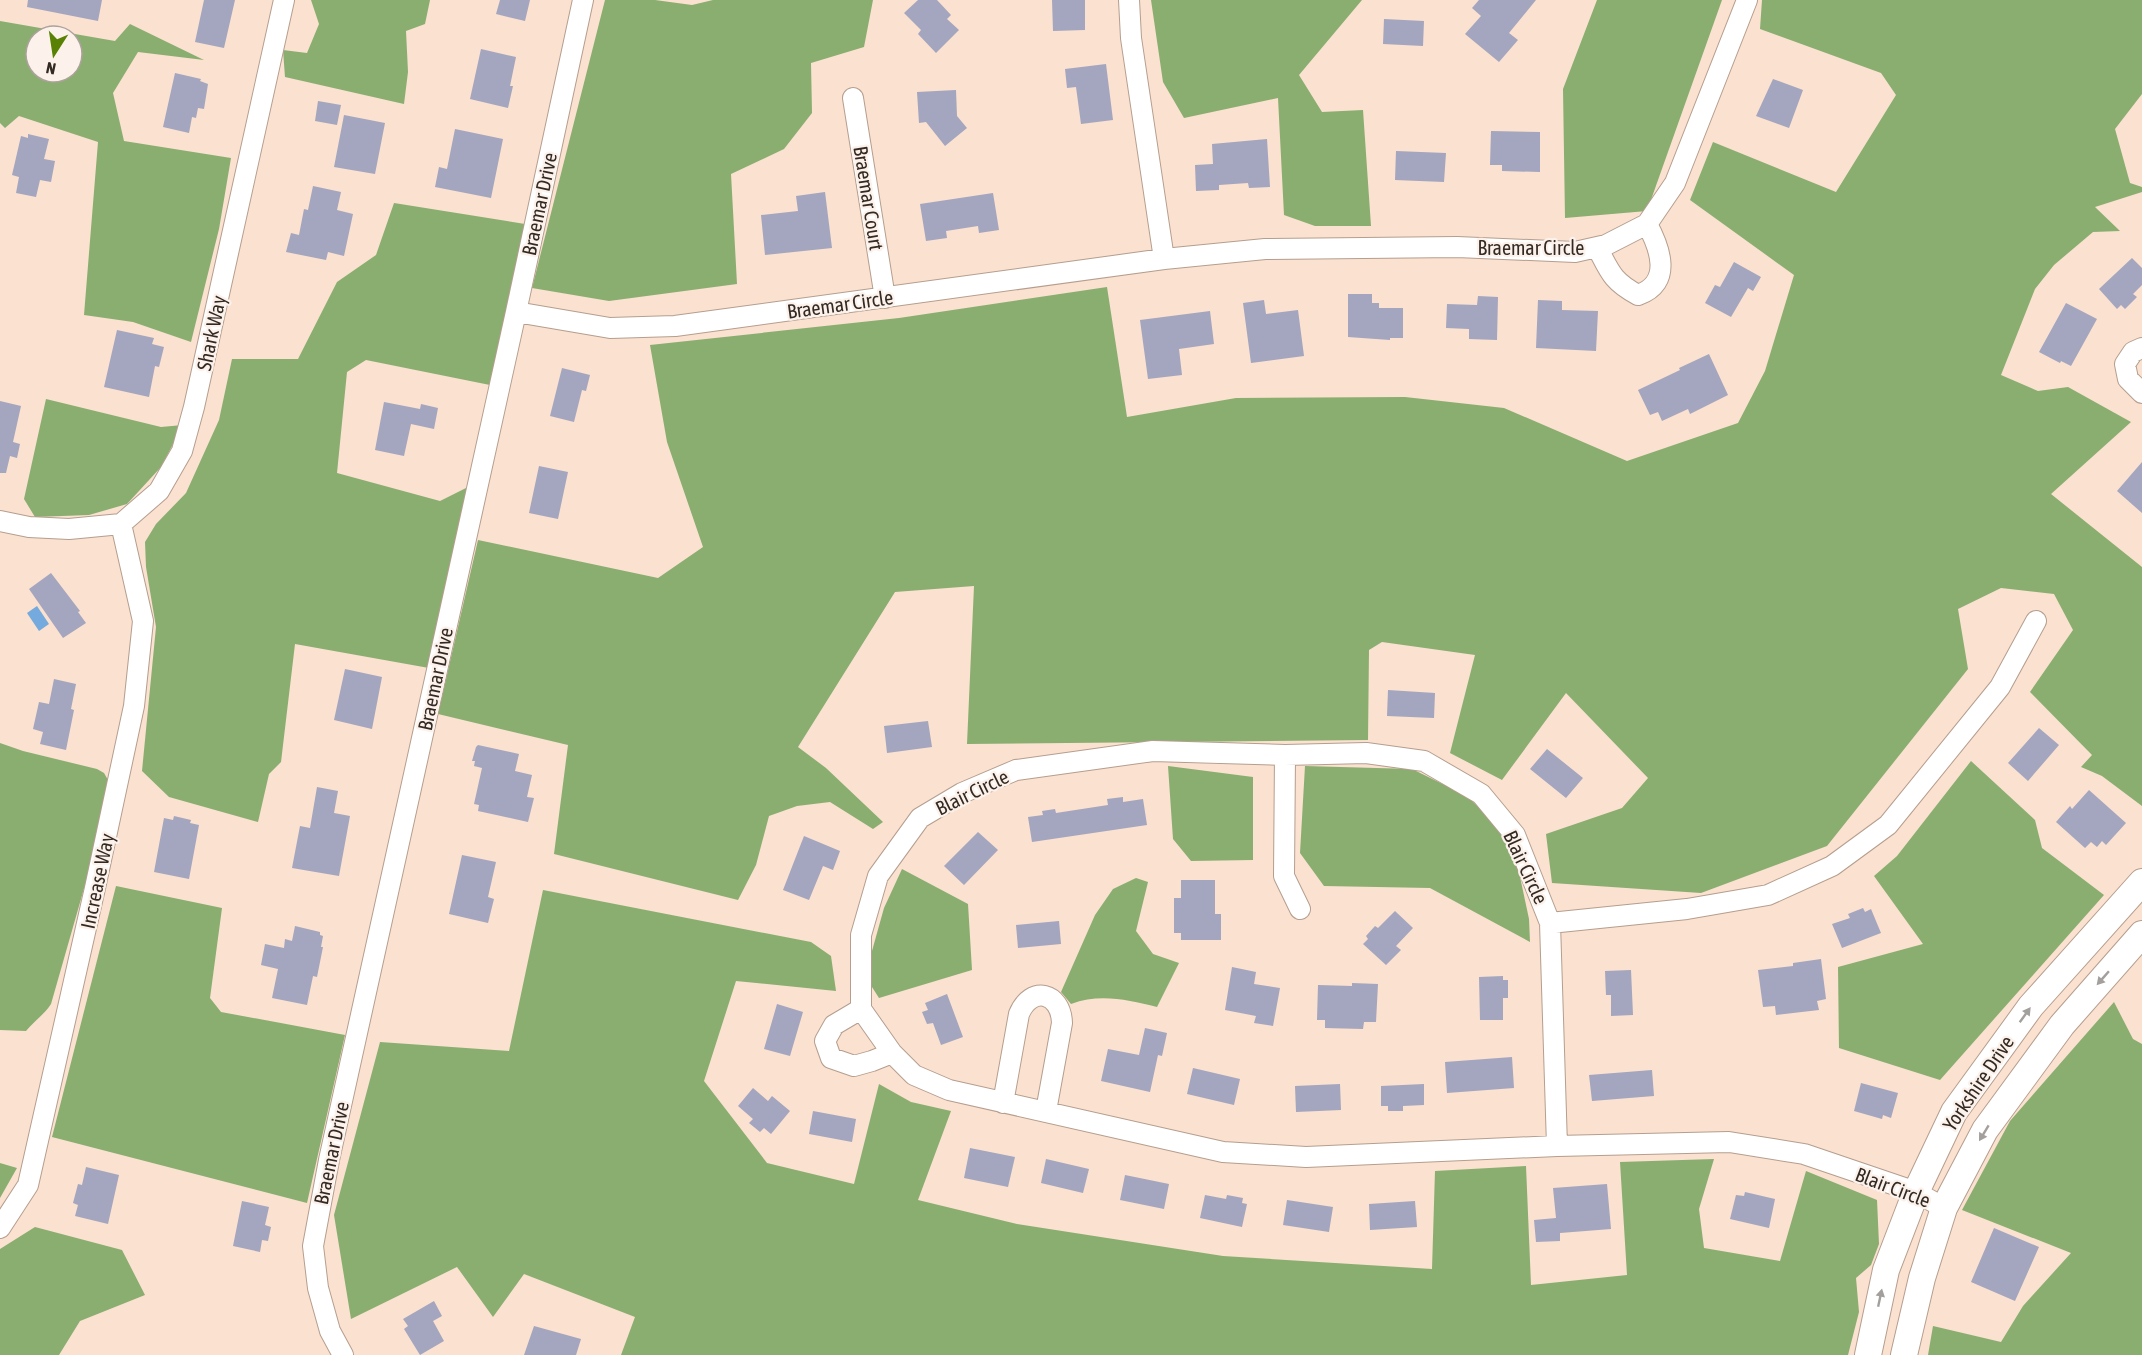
<svg xmlns="http://www.w3.org/2000/svg" width="2142" height="1355" font-family="'Asap Condensed',sans-serif">
<style>
.forest{fill:#89ae70;fill-rule:evenodd}
.water{fill:#74aade}
.building{fill:#a4a5be}
.lines{fill:none;stroke-linecap:round;stroke-linejoin:round}
.minor-casing{stroke:#b59e8e;stroke-width:22}
.tertiary-casing{stroke:#b59e8e;stroke-width:28}
.minor{stroke:#fff;stroke-width:20}
.tertiary{stroke:#fff;stroke-width:26}
.oneway{fill:#a39f9c}
.labels{text-anchor:middle;dominant-baseline:central;stroke-width:4.5;stroke-linejoin:round;paint-order:stroke}
.street-label{font-size:20px;fill:#332a24;stroke:#fcf2eb}
</style>
<rect width="100%" height="100%" fill="#fae1d0"/>
<path class="forest" d="M311,0H430L425,24L406,31L408,72L404,104L285,77L283,50L307,53L319,24Z
M605,0H655L692,5L713,0H873L864,47L811,63L812,113L784,149L731,174L737,284L609,301L532,288Z
M1151,0H1362L1299,75L1322,112L1363,110L1371,226H1315L1284,215L1278,98L1184,118L1163,82Z
M1597,0H1722L1647,211L1565,218L1563,89Z
M1762,0H2142V94L2115,129L2130,183L2142,187V192L2095,207L2120,231L2093,232L2054,265L2035,289L2001,375L2038,391L2068,387L2131,422L2051,494L2142,567V806L2102,776L2081,767L2092,755L2030,692L2073,630L2054,594L2001,588L1958,609L1968,669L1827,846L1701,893L1552,883L1546,834L1622,808L1648,778L1566,693L1502,780L1450,753L1475,655L1382,642L1369,650L1368,740L967,744L974,586L895,592L798,747L826,768L883,822L873,829L830,802L797,806L769,816L756,865L738,900L554,854L568,745L438,714L478,540L658,578L703,547L667,442L650,345L899,318L1107,287L1127,417L1236,398L1405,397L1504,408L1627,461L1738,423L1765,371L1794,275L1690,200L1713,142L1836,192L1896,95L1881,73L1760,29Z
M0,21L115,41L130,24L204,60L138,52L113,93L124,141L231,158L219,229L191,342L133,322L84,315L98,142L19,116L5,128L0,123ZM36,36H72V72H36Z
M394,203L525,224L490,385L366,360L347,372L337,473L440,501L468,487L429,668L295,644L281,762L269,774L258,822L169,797L142,771L156,627L146,567L145,542L156,524L186,493L219,420L232,359H298L337,282L376,255Z
M46,399L161,427L183,425L161,467L127,504L89,515L35,517L24,499Z
M0,743L23,751L97,769L104,773L108,780L89,871L51,1004C44,1015 34,1021 26,1031L0,1030Z
M1971,761L2035,820L2042,848L2104,895L1940,1080L1839,1048L1838,967L1923,944L1874,876L1897,856Z
M1168,766L1253,777V860L1191,861L1173,839Z
M1305,766L1412,769L1467,796L1512,839L1529,919L1530,942L1430,888L1324,886L1300,853Z
M902,869L968,904L972,970L879,998L865,976L884,908Z
M1136,878L1148,882L1136,931L1153,954L1179,963L1157,1007C1128,1000 1100,993 1071,1004L1061,992L1095,915L1113,889Z
M116,886L222,908L210,998L221,1012L345,1035L307,1203L52,1137Z
M543,890L811,942L831,956L836,991L736,981L704,1081L767,1163L854,1184L879,1084L911,1102L951,1111L918,1200L1017,1224L1223,1256L1432,1269L1435,1171L1526,1166L1531,1285L1627,1275L1620,1162L1714,1159L1699,1209L1704,1248L1780,1261L1806,1171L1877,1200L1879,1244L1871,1265L1856,1278L1859,1312L1848,1355H621L635,1317L524,1274L493,1317L457,1267L351,1319L334,1215L380,1042L509,1051Z
M2114,1002L2133,1039L2142,1044V1355H1928L1933,1326L2001,1342L2023,1306L2071,1253L1962,1210L2010,1121Z
M0,1163L17,1168L0,1198Z
M35,1227L122,1250L145,1295L80,1321L59,1355H0V1249Z"/>
<path class="water" d="M37,606L49,624L39,631L27,613Z"/>
<path class="building" d="M28,0H102L98,21L27,7Z
M204,0H235L224,48L195,42Z
M500,0H530L525,21L496,14Z
M918,0H937L951,15L947,19L959,30L936,53L918,34L921,30L904,13Z
M1052,0H1085V30L1053,31Z
M1479,0H1536L1509,33L1518,40L1499,62L1465,34L1481,16L1472,8Z
M1384,19L1424,21L1423,46L1383,44Z
M481,49L516,57L510,86H513L508,108L470,99Z
M1106,64L1113,120L1081,124L1076,87L1067,88L1065,69Z
M175,73L201,79L200,81L208,84L204,109L198,108L196,118L192,117L189,133L163,127Z
M1773,79L1803,90L1789,128L1756,116Z
M956,90L957,116L967,128L945,146L926,122L919,123L917,92Z
M318,101L341,105L337,125L315,121Z
M344,115L385,123L375,174L334,167Z
M455,129L503,139L491,198L435,187L439,167L447,169Z
M1491,131L1540,132V172L1502,171V165H1490Z
M28,134L49,139L44,159L55,161L51,182L40,180L36,197L16,193L19,177L12,175L21,136L28,138Z
M1267,139L1270,187L1249,188L1248,183L1219,185V190L1196,191L1195,165L1213,164L1212,144Z
M1396,151L1446,153L1444,182L1395,180Z
M313,186L341,192L337,210L353,214L344,256L328,252L326,260L286,252L291,233L299,235L304,209L308,210Z
M825,192L832,248L765,255L761,215L798,211L796,196Z
M993,193L999,230L979,233L978,226L946,231L947,238L926,241L920,204Z
M2132,258L2142,268V285L2133,294L2137,297L2125,309L2121,305L2117,309L2099,289Z
M1734,262L1761,277L1753,291L1748,288L1731,317L1705,303L1715,285L1720,287Z
M1348,294H1372V303H1379V308H1403V338H1390V340L1348,337Z
M1478,296L1498,297L1497,340L1469,339V329L1446,328L1447,304L1477,305Z
M1264,300L1266,314L1298,310L1304,356L1251,363L1243,303Z
M1538,300L1562,301V310L1598,311L1596,351L1536,348Z
M2066,303L2097,319L2071,366L2061,361L2060,363L2039,352Z
M1210,311L1214,344L1179,349L1182,375L1148,379L1140,320Z
M117,330L154,338L152,344L164,347L159,367L155,366L149,397L104,387Z
M1709,354L1728,395L1690,414L1688,409L1662,421L1658,412L1650,415L1638,390L1680,370L1679,368Z
M562,368L590,375L586,391L582,390L574,422L550,416Z
M0,401L21,406L13,442L20,444L17,458L10,456L6,473H0Z
M384,402L420,409L421,404L438,408L434,429L411,424L404,456L375,450Z
M2142,462V513L2117,491Z
M539,466L568,472L558,519L529,513Z
M51,573L80,611L78,612L86,623L63,638L29,589Z
M345,669L382,677L372,729L334,720Z
M54,679L76,684L71,709L74,710L66,750L40,744L43,732L33,729L39,702L49,704Z
M1388,690L1435,693L1434,718L1387,716Z
M928,721L932,747L887,753L884,726Z
M2039,728L2059,745L2028,781L2008,763Z
M478,745L519,754L515,771L532,775L527,797L534,798L528,822L478,811L479,805L474,804L482,768L474,766L475,761H472L476,747Z
M1547,749L1583,778L1566,798L1530,769Z
M317,787L338,791L334,813L350,816L339,876L292,868L300,826L310,828Z
M2089,790L2126,823L2106,845L2102,841L2097,847L2091,842L2085,848L2056,822L2070,806L2072,809Z
M1123,797V802L1143,799L1147,825L1032,842L1028,817L1043,815L1042,811L1055,809L1056,813L1108,805L1107,799Z
M174,816L191,820L190,823L199,825L189,879L154,872L164,818L173,820Z
M978,832L998,850L964,885L944,866Z
M804,836L840,851L833,870L823,866L809,900L783,890Z
M462,855L496,862L488,897L494,899L488,923L449,914Z
M1181,880H1215V914H1221V940H1181V933H1174V898H1181Z
M1863,908L1865,912L1871,909L1881,933L1842,948L1832,924L1850,918L1848,914Z
M1395,911L1413,928L1396,946L1401,950L1386,965L1363,944L1368,939L1366,936L1375,926L1378,928Z
M1059,921L1061,944L1018,948L1016,925Z
M295,926L320,932V935L323,936L321,947H323L317,977L313,976L307,1005L272,998L278,969L261,965L265,944L284,948L285,939L292,941Z
M1821,959L1826,999L1817,1001L1819,1010L1776,1015L1775,1006L1763,1007L1758,970L1793,966V963Z
M1232,967L1256,972L1254,984L1280,988L1273,1026L1254,1023L1256,1016L1225,1010Z
M1631,970L1633,1015L1611,1016V995H1606L1605,971Z
M1503,976V980H1508V998H1503V1020H1480L1479,977Z
M1352,983L1378,984L1376,1022H1364L1363,1029L1325,1028V1020H1317L1318,985L1352,986Z
M947,994L963,1037L941,1045L933,1023L927,1024L922,1012L928,1010L925,1003Z
M777,1004L803,1012L790,1056L764,1049Z
M1145,1028L1167,1033L1162,1056L1158,1055L1150,1092L1101,1081L1108,1049L1139,1055Z
M1512,1057L1514,1088L1447,1093L1445,1062Z
M1193,1068L1240,1079L1234,1105L1187,1094Z
M1652,1070L1654,1096L1592,1101L1589,1075Z
M1861,1083L1898,1093L1891,1118L1883,1115L1882,1119L1854,1111Z
M1340,1084L1341,1110L1296,1112L1295,1086Z
M1424,1084V1105L1403,1106V1111H1388V1106H1381V1086Z
M753,1088L768,1101L772,1096L790,1111L771,1134L764,1128L760,1132L749,1123L753,1119L738,1106Z
M813,1111L856,1119L852,1142L809,1134Z
M970,1148L1015,1157L1008,1187L964,1178Z
M1046,1159L1089,1169L1083,1193L1041,1183Z
M86,1167L119,1175L108,1224L75,1216L78,1205L73,1203L78,1184L82,1185Z
M1125,1175L1169,1184L1164,1209L1120,1200Z
M1607,1184L1611,1229L1560,1233V1241L1536,1242L1534,1220L1556,1218L1553,1188Z
M1745,1192L1775,1199L1769,1228L1730,1219L1736,1195L1744,1196Z
M1205,1195L1226,1199L1227,1195L1243,1198L1242,1203L1247,1204L1242,1227L1200,1218Z
M1287,1200L1333,1207L1329,1232L1283,1225Z
M242,1201L269,1207L265,1225L271,1227L268,1241L262,1240L260,1252L233,1246Z
M1415,1201L1417,1227L1370,1230L1369,1204Z
M1994,1228L2039,1247L2015,1301L1971,1282Z
M434,1301L442,1316L433,1321L444,1341L420,1355L404,1329L408,1326L403,1319Z
M534,1326L581,1339L576,1355H524Z"/>
<g class="lines">
<defs>
<path id="minor" d="M1129,0L1131,38L1164,259
M853,98L885,298
M1597,247C1610,272 1612,281 1638,295C1673,283 1660,248 1647,224
M516,312L610,328L675,326L1164,259L1265,249L1457,247L1575,252L1606,245L1647,224L1675,183L1747,0
M2142,348L2133,352L2125,364L2128,379L2142,393
M0,521L29,527L69,529L121,524L159,491L182,451L194,407L284,0
M1285,755L1284,876L1300,909
M1550,923L1687,909L1768,895L1832,866L1888,825L2000,687L2036,621
M861,1009L834,1025L825,1041L831,1058L854,1066L872,1061L892,1053
M1003,1103L1019,1014C1031,985 1061,992 1062,1023L1046,1111
M1557,1146L1550,923L1515,835L1481,794L1424,761L1366,753L1285,755L1153,751L1016,770L962,793L920,818L878,876L861,935V1009L892,1053L914,1075L949,1090L1223,1152L1306,1157L1557,1146L1729,1142L1804,1154L1916,1192L1944,1208
M0,1228L28,1185L95,888L134,706L143,621L121,524
M343,1355L330,1331L318,1288L313,1246L329,1160L516,312L583,0"/>
<path id="tertiary" d="M1868,1355L1886,1270L1916,1192L1954,1112L2031,1006L2142,882
M1904,1355L1922,1278L1944,1208L1985,1130L2062,1025L2142,934"/>
</defs>
<use href="#minor" class="minor-casing"/>
<use href="#tertiary" class="tertiary-casing"/>
<use href="#minor" class="minor"/>
<use href="#tertiary" class="tertiary"/>
</g>
<defs><path id="oneway-solid" d="M-6-.8H1V-3.2L6.5 0L1 3.2V.8H-6Z" transform="scale(1.5)"/></defs>
<g class="oneway">
<use href="#oneway-solid" transform="translate(2103 978) rotate(131)"/>
<use href="#oneway-solid" transform="translate(2025 1015) rotate(-54)"/>
<use href="#oneway-solid" transform="translate(1984 1133) rotate(121)"/>
<use href="#oneway-solid" transform="translate(1880 1298) rotate(-78)"/>
</g>
<g class="labels">
<g class="street-label">
<text transform="translate(869 198) rotate(81)">Braemar Court</text>
<text transform="translate(539 204) rotate(-78)">Braemar Drive</text>
<text x="1531" y="247">Braemar Circle</text>
<text transform="translate(840 304) rotate(-8)">Braemar Circle</text>
<text transform="translate(211 333) rotate(-78)">Shark Way</text>
<text transform="translate(435 679) rotate(-78)">Braemar Drive</text>
<text transform="translate(972 792) rotate(-26)">Blair Circle</text>
<text transform="translate(1526 867) rotate(65)">Blair Circle</text>
<text transform="translate(97 881) rotate(-78)">Increase Way</text>
<text transform="translate(1978 1083) rotate(-56)">Yorkshire Drive</text>
<text transform="translate(331 1153) rotate(-78)">Braemar Drive</text>
<text transform="translate(1893 1187) rotate(21)">Blair Circle</text>
</g>
</g>
<g transform="translate(54 54) rotate(192)"><circle r="28" fill="#fcf2eb" stroke="#aca29b" stroke-width="1.5"/>
<path d="M0-4.5L10 22L0 15L-10 22Z" fill="#598103"/>
<text y="-9" font-size="16" font-weight="bold" text-anchor="middle" fill="#332a24">N</text>
</g>
</svg>
